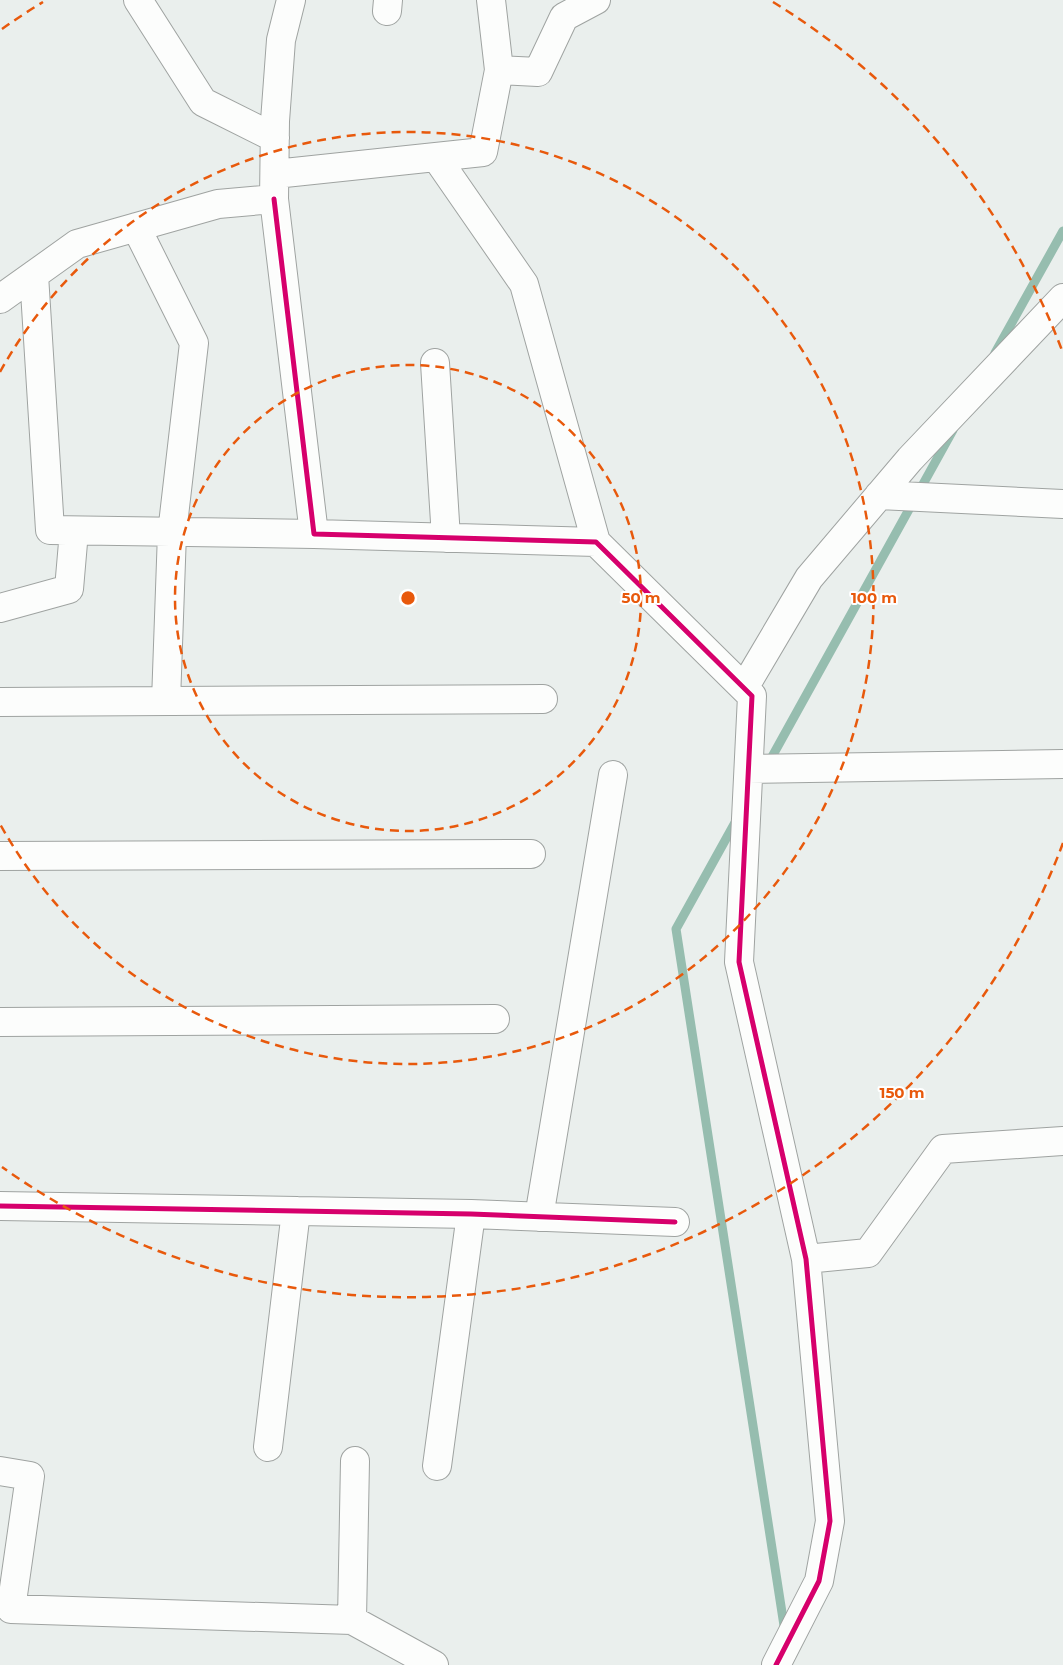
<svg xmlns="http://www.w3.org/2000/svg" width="1063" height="1665" font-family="Montserrat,sans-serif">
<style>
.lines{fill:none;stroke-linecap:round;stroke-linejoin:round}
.stream{stroke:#96bdaf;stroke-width:9}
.minor-casing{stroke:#9fa3a1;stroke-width:30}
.minor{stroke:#fcfdfc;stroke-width:28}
.cycleway-casing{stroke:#fff;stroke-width:8}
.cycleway{stroke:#d6006c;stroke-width:5}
.ring{fill:none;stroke:#e8590c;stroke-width:2.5;stroke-dasharray:9 6}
.centre{fill:#e8590c;stroke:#fff;stroke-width:2.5}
.ring-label{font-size:15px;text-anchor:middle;font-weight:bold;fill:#e8590c;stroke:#fff;stroke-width:4;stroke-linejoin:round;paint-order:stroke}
</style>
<rect width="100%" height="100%" fill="#eaefed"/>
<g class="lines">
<path class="stream" d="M995,353L1063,231
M768,764L953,430
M737,819L676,929L785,1632"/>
<defs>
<path id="minor" d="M138,0L203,102L275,138
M387,11L388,0
M499,70L538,72L564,17L596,0
M436,157L524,284L596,542
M275,174L483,152L499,70L491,0
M274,199L314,534L596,542L752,696L739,962L806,1259L830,1521L819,1581L776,1665
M136,227L194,343L172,533L166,701
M34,275L50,530L314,534
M0,299L77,244L218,204L274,199L275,121L281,40L291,0
M435,363L446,538
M879,495L1063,504
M0,608L69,589L74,531
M744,688L809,578L910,459L1063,298
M0,702L543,699
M749,769L1063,764
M0,856L531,854
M0,1022L495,1019
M0,1206L471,1214L675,1222
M539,1217L613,775
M806,1259L868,1253L943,1149L1063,1141
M268,1447L296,1211
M437,1466L471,1214
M0,1471L30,1476L11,1609L352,1620L434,1665
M352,1620L355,1461"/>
</defs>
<use href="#minor" class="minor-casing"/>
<use href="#minor" class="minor"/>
<defs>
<path id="cycleway" d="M274,199L314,534L596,542L752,696L739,962L806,1259L830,1521L819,1581L776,1665
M0,1206L471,1214L675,1222"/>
</defs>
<use href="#cycleway" class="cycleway-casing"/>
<use href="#cycleway" class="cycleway"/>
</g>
<g class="ring">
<circle cx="408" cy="598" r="233"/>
<path d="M0 372A466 466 0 1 1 0 824"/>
<path d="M1063 843A699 699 0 0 1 2 1167M2 29A699 699 0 0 1 43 2M773 2A699 699 0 0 1 1063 353"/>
</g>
<circle cx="408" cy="598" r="8" class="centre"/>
<g class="ring-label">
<text x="641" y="603">50 m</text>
<text x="874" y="603">100 m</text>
<text x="902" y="1098">150 m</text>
</g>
</svg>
